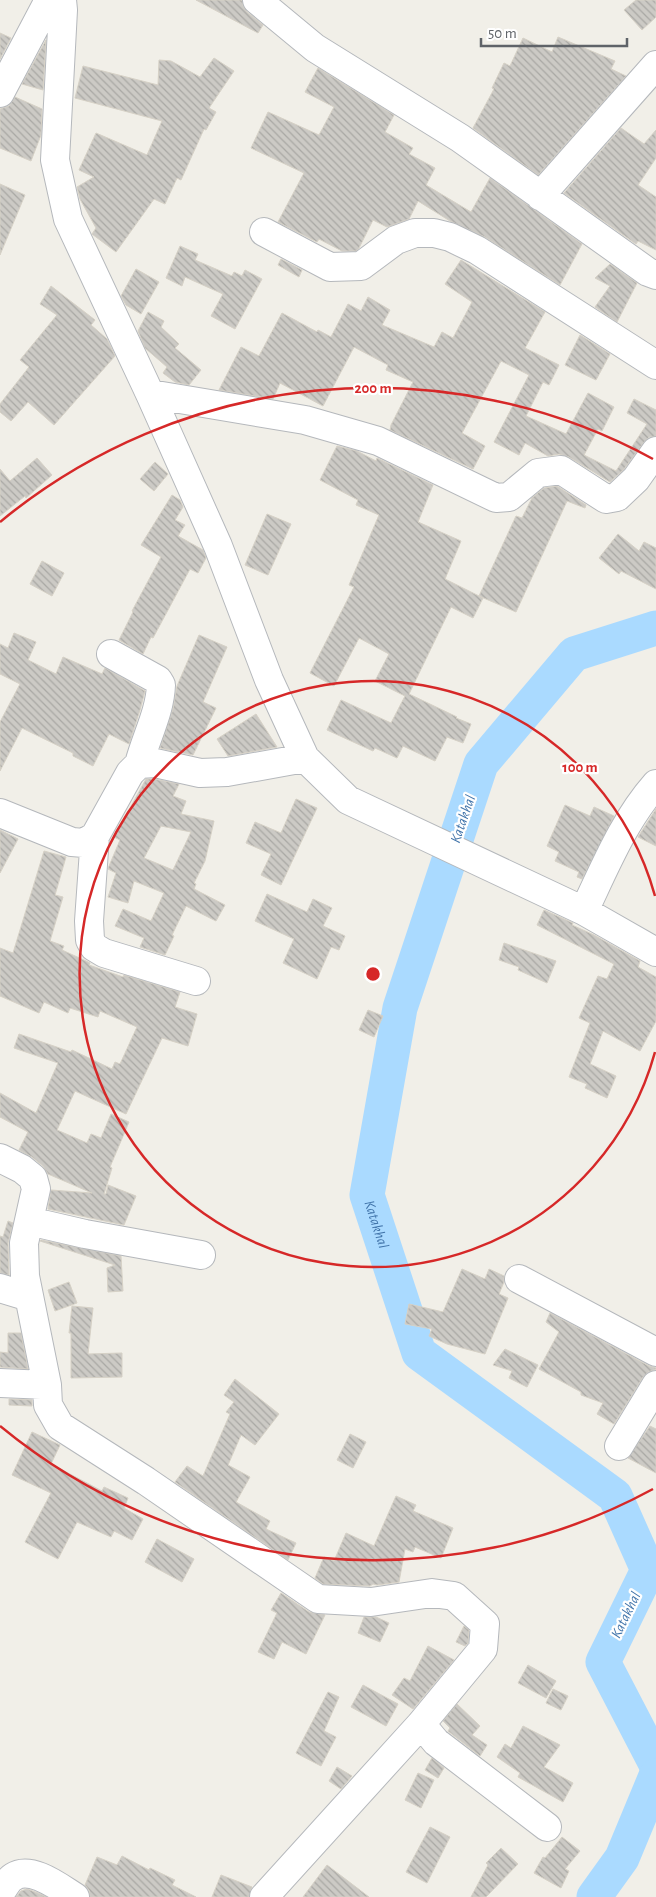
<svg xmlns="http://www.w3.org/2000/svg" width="656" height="1897" font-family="'Alegreya Sans',sans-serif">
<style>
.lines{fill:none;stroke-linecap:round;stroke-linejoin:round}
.river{stroke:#aadaff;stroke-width:35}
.building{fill:url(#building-back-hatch);stroke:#d6d1c6;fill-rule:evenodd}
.minor-casing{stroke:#b5b8bc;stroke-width:30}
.minor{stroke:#fff;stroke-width:28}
.ring{fill:none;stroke:#d62828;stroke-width:2.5}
.labels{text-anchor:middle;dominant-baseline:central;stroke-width:4.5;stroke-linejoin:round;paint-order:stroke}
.water-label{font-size:15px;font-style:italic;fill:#4174aa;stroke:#fff}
.centre{fill:#d62828;stroke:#fff;stroke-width:2.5}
.ring-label{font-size:15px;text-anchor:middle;font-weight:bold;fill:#d62828;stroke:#fff;stroke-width:4.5;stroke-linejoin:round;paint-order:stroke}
</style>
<defs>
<pattern id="building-back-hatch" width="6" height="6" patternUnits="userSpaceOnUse" patternTransform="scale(1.25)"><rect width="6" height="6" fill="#cccac5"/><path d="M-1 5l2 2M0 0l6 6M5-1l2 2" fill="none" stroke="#a9a8a4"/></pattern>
</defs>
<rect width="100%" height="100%" fill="#f1efe8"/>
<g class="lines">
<g class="river">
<path id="s1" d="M656,628L574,654L481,764L400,1008L367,1195L419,1353L615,1496L648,1570L603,1662L656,1764"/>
<path d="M594,1897L622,1858L656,1776"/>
</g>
</g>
<path class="building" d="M196,0H242L243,6L247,12L263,25L258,33Z
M636,0H656V17L642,30L624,10Z
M0,33L11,38L0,59Z
M558,37L615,61L611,69L626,76L538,175L473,128L494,89L492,88L504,63L510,66L523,38L552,52Z
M46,40L43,90L22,84Z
M214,58L234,71L209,108L216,112L206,130L204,129L181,180L177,178L165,204L154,199L116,252L92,234L96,228L80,199L77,187L94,177L79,170L96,133L147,155L162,121L75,98L83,66L158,85L159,60L171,61L200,77Z
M318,68L394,115L385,132L413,148L409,154L435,168L426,185L471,212L490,178L582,244L560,285L485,237L450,221L418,201L409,219L387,227L373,220L359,248L356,251H342L319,239L317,242L278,222L304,173L251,148L268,112L319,135L334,107L305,92Z
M15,97L42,109L41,135L31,161L0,148V109L9,106Z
M621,128L644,144L656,130V158L638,185L656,197V250L638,241L636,244L564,193Z
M0,184L25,195L0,255Z
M180,246L198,254L195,260L232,276L234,272L242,276L245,270L262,279L235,329L211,316L223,294L185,277L182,286L166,278Z
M281,259L302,270L299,277L278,265Z
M461,260L545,312L525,348L559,365L549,385L543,382L526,416L566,434L588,393L614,407L602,431L598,429L584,455L616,471L647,424L627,413L634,399L656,410V436L649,437L644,442L624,469L610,482L569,457L559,454L548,456L525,443L519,455L494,442L529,375L501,361L462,433L485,446L473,469L390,430L391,425L413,382L386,370L388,365L354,347L323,406L280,383L273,399L219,390L241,347L259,356L282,313L317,332L318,330L331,337L348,304L361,311L368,297L390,310L382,325L434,347L442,332L453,338L472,302L445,284Z
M610,264L637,283L617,322L595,307L610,286L595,278Z
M136,269L159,282L141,314L126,305L121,296Z
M51,286L95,320L91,325L107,339L115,356L54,425L28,402L11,421L0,412V404L29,367L20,360L57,315L40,304Z
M148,312L164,321L161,327L179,344L175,348L201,370L189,385L175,382L163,373L167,367L145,348L138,331Z
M580,335L610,354L596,380L565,365Z
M337,446L357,451L376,461L377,458L433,485L418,522L461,541L445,579L483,598L473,618L451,607L409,694L457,717L456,718L471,724L463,743L447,737L435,761L403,746L397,758L375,748L373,751L327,730L341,700L391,723L405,696L375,681L389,654L359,638L334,686L310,673L354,587L349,585L379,515L356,505L358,500L320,480Z
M37,458L52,475L26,498L25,496L0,516V469L10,481Z
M155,462L168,474L154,491L140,479Z
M557,486L586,505L585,508L567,501L516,612L479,596L516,516L522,518L532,498L544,488Z
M172,495L180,500L183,507L175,520L185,525L178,536L203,550L206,558L198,573L190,569L153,638L151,637L143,654L119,640L133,612L132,611L161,557L141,545Z
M267,514L291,524L268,575L245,565Z
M618,534L639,551L644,542L656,548V589L621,571L619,574L599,558Z
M42,561L64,573L52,596L30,584Z
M14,633L36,642L28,660L56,674L63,657L102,674L105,668L145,691L140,710L129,744L109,734L93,766L73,756V753L22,728L0,771V722L20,684L0,674V644L8,648Z
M199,635L227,647L203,702L216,708L193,755L160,748L173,709L177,686Z
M256,714L277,747L228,756L217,739Z
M146,779H154L179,784L173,796L186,801L181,814L214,821L205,861L194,883L196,884L194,889L225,905L216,921L186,906L172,935L174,936L165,955L140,947L144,938L115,926L123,909L151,921L164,893L134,881L128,903L108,897L116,873L108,869L109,866L120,840L114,837ZM161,826L191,832L173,870L144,858Z
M296,799L317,808L281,885L261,875L271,854L246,843L255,822L281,833Z
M565,805L590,816L594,807L614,816L582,879L577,877L579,872L555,861L559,852L547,846Z
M656,809V846L638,837Z
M0,830L18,839L0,873Z
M44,851L66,857L55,895L63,897L50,941L64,946L62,950L86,961L90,963L89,965L123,977L124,975L180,992L175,1007L197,1014L188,1046L162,1038L126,1114L75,1091L57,1130L87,1143L91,1134L101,1138L111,1114L129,1122L110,1167L112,1168L104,1194H106L108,1185L136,1196L124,1225L48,1209L51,1190L92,1193L48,1174L43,1166L32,1157L19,1150L28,1132L0,1117V1093L36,1113L58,1063L14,1048L19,1034L71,1052L72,1050L112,1069L115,1062L120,1064L137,1027L100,1011L98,1017L70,1008L68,1013L44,1002L39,1013L0,996V948L13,953Z
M267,894L307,912L313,899L332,908L323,926L345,936L339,950L331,947L317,979L283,963L294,939L255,921Z
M544,910L573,923L572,925L594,935L640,961L638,967L656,977V1021L640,1051L603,1031L590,1064L616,1076L607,1098L585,1088L587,1084L569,1077L590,1023L579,1018L598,976L607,979L614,964L537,925Z
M504,943L556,961L547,983L518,970L519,967L499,960Z
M368,1010L383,1016L374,1037L359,1030Z
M8,1221L13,1223L8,1243L9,1275L0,1273V1236L3,1237Z
M41,1240L121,1256L123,1291L108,1292L107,1268L115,1265L40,1241Z
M462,1269L485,1279L489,1269L504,1276V1282L499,1294L508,1298L485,1354L447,1344L429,1336L432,1329L405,1324L409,1304L443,1312Z
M69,1282L77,1303L55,1311L48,1290Z
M72,1306L93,1308L88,1354L122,1353V1377L71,1378V1333H69Z
M550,1313L649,1366L656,1368V1369L648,1372L643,1377L614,1424L597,1414L603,1403L581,1395V1392L539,1369L559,1332L546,1322Z
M8,1333H21L28,1369L0,1367V1352L8,1353Z
M505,1349L538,1365L527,1387L509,1378L512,1371L493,1365Z
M235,1379L279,1414L255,1445L241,1435L228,1465L250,1477L236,1502L270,1521L266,1529L296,1543L288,1560L175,1482L187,1466L203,1476L230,1414L226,1412L234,1402L224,1395Z
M9,1399L32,1400V1406L9,1405Z
M650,1426L656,1429V1473L628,1458Z
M32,1432L60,1445L51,1464L102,1491L104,1487L128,1498L124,1508L143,1519L132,1540L114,1531L111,1537L77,1522L58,1559L25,1542L51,1493L12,1475Z
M350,1434L366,1442L353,1468L337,1460Z
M396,1496L416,1505L413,1511L453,1528L441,1558L415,1547L413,1552L405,1549L399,1582L377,1585L373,1584L370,1586L323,1584L315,1578L324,1557L334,1561L346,1533L374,1546Z
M157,1539L194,1559L182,1582L145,1562Z
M281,1593L309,1612L325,1615L306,1654L282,1642L274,1659L258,1652L277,1613L271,1610Z
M364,1617H376L389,1623L380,1642L358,1633Z
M464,1626L469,1630L468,1643L465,1646L456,1642Z
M428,1646L454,1660L413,1709L392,1695L404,1678L410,1681Z
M528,1665L556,1681L546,1698L518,1683Z
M363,1685L398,1704L386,1726L351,1707Z
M553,1689L568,1696L561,1710L546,1703Z
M328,1692L339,1697L324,1731L336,1737L321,1766L296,1753Z
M457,1704L480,1726L472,1735L487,1745L480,1756L448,1731L450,1728L443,1721Z
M523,1726L560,1745L544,1767L573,1783L563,1802L518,1777L520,1773L497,1757L505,1744L511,1748Z
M432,1758L444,1768L438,1778L425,1770Z
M337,1767L352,1776L341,1789L329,1781Z
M418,1773L434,1780L421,1808L405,1800Z
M430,1827L450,1837L427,1883L406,1872Z
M562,1837L580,1851L565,1869L569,1871L561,1888L534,1873L543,1857L545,1858Z
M501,1848L518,1864L486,1897H471L488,1865L486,1863Z
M122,1856L149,1870L150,1868L175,1880L172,1885L196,1897H90L89,1890L85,1885L97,1857L117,1865Z
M327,1865L369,1897H303Z
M221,1875L252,1887L249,1897H212Z
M27,1889L38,1893L46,1897H16L21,1891Z"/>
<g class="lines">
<defs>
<path id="minor" d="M62,0L63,10L55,160L68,219L150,394L218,546L269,680L305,758L348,800L584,911L656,952
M257,0L315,48L460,138L648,272L656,275
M0,93L49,0
M540,196L656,65
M264,232L330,267L361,266L396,240L415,233H434L450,237L477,250L656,365
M150,394L305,420L378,441L496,498L509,497L538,473L561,470L606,499L617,497L636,479L656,451
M111,654L158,680L161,685C160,712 146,737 139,764
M0,813L72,842L84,843L95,836L130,773L139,764L155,763L200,773L227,772L305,758
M95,836L89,921L90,940L94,947L104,953L196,981
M584,911C605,867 624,820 656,784
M0,1158L22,1169L33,1178L36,1189L24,1243L25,1276L47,1385L48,1405L60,1426L146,1481L318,1599L371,1602L432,1593L454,1596L485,1624L483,1649L421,1724L264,1897
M29,1221L85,1234L201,1255
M519,1279L656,1352
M0,1288L29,1297
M0,1383L47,1385
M619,1446L656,1385
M421,1724L436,1742L547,1827
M0,1893C4,1888 8,1880 13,1877C31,1865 59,1887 75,1897"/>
</defs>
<use href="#minor" class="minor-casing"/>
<use href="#minor" class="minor"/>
</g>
<g class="ring">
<path d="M655 1052A293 293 0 1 1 655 896"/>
<path d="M653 1489A586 586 0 0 1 0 1426M0 522A586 586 0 0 1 653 459"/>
</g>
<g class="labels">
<g class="water-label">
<text transform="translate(463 819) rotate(-71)">Katakhal</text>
<text stroke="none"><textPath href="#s1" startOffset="708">Katakhal</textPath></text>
<text transform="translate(626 1615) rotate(-64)">Katakhal</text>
</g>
</g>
<circle cx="373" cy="974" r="8" class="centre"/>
<g class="ring-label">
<text x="373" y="393">200 m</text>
<text x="580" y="772">100 m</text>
</g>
<path d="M481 38v8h146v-8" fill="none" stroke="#5f6368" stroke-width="2.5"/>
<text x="488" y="38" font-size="15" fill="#5f6368" stroke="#ffffff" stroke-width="4" paint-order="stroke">50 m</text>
</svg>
